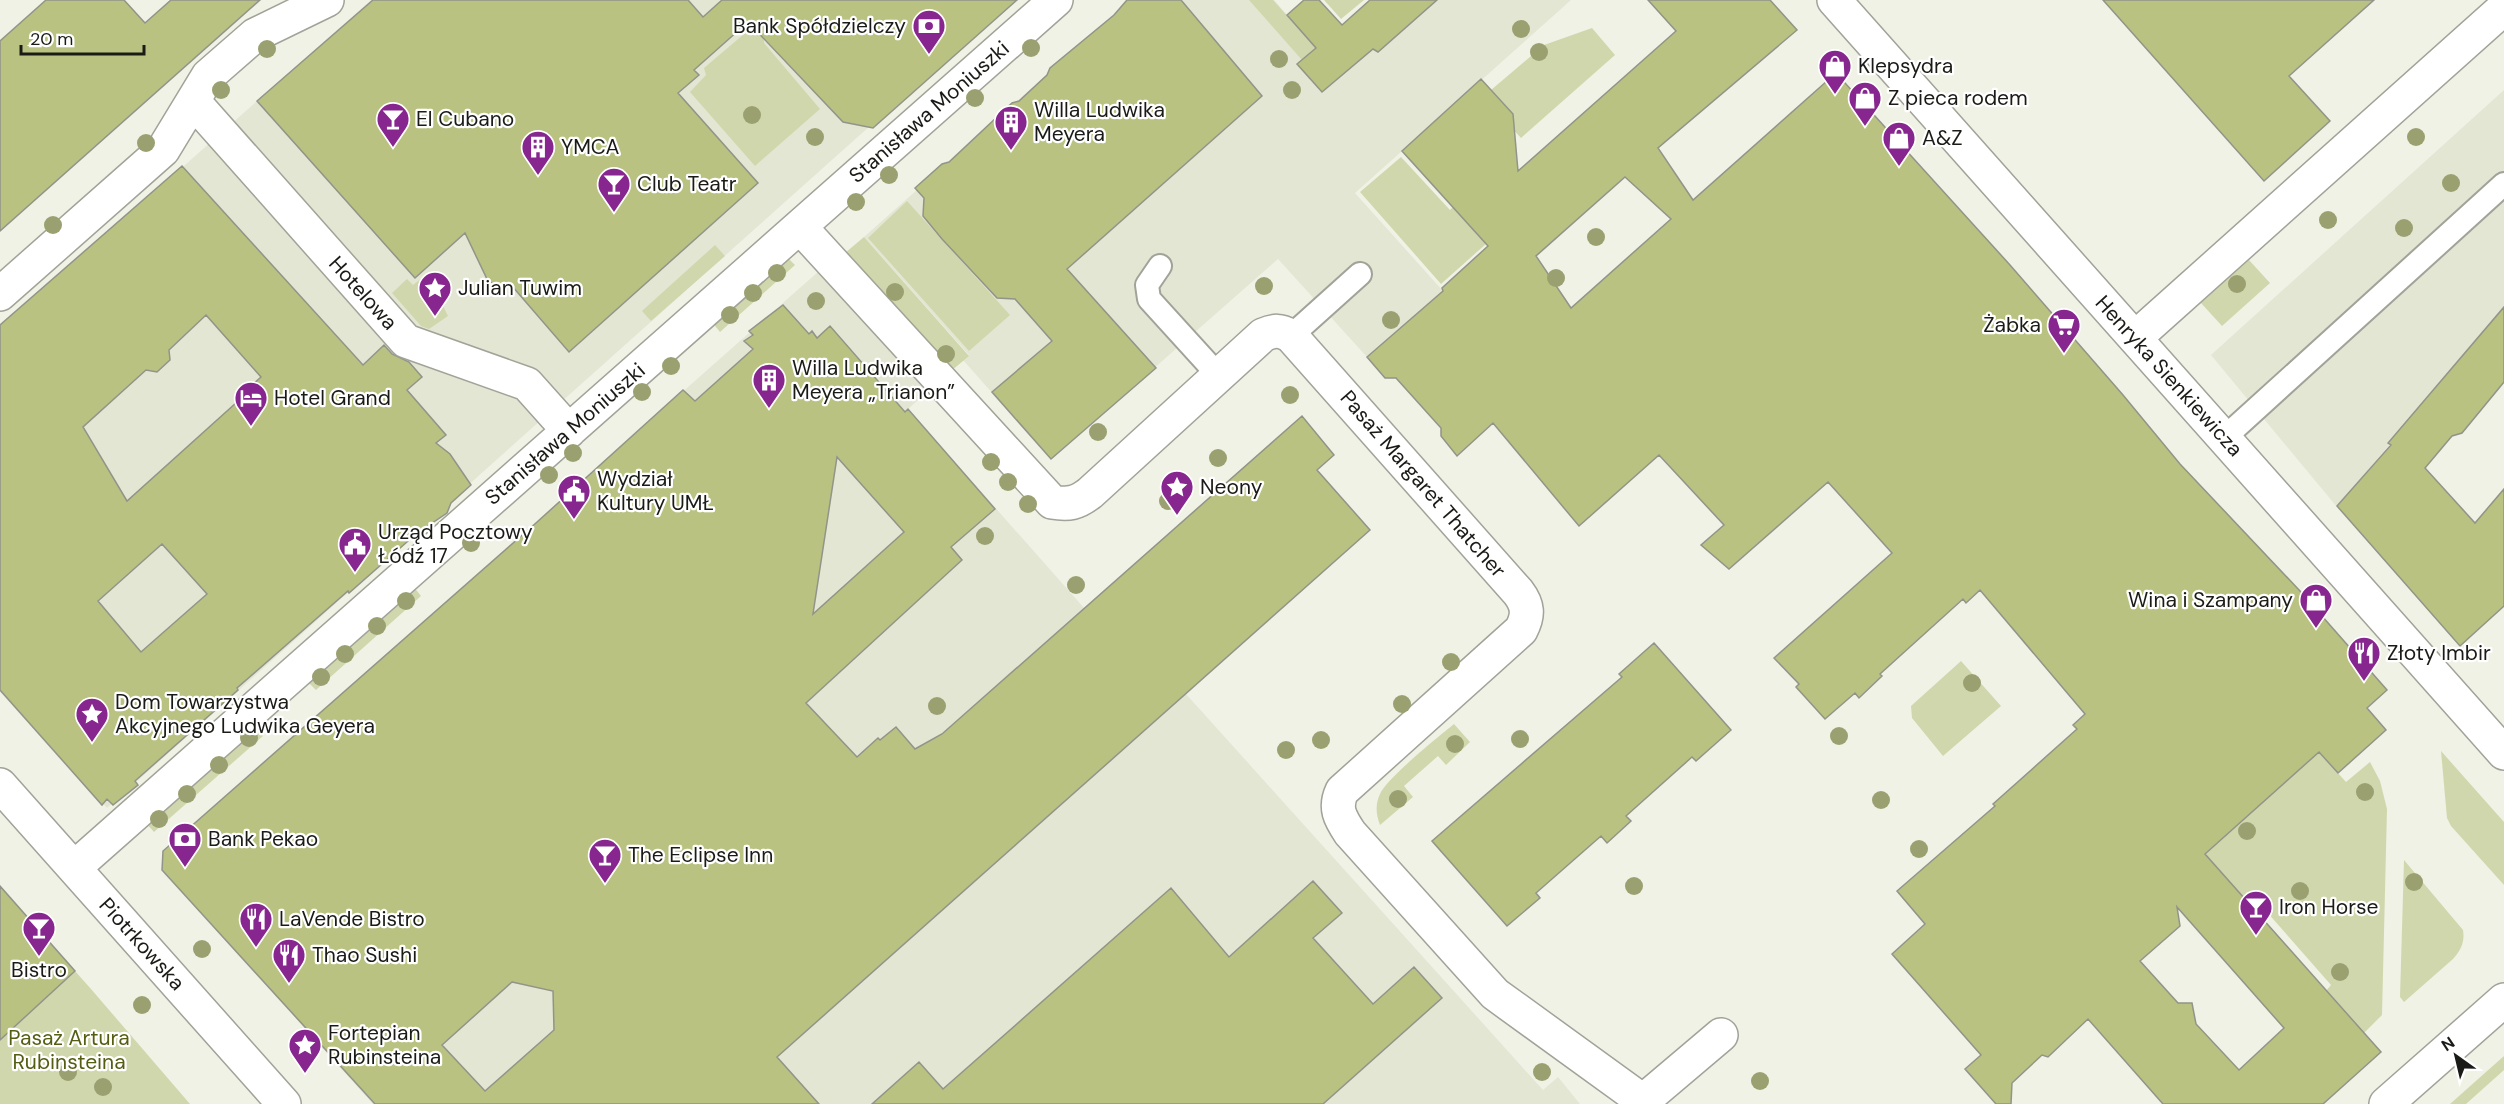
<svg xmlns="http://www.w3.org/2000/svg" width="2504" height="1104" font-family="'DM Sans',sans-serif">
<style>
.built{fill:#e3e6d3}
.green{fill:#d0d7ad}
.building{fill:#b9c280;stroke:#929489;stroke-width:1.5;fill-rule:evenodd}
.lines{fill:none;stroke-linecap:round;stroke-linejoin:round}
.lane-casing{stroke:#a1a398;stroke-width:26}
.street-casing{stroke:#a1a398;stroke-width:36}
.secondary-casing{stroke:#a1a398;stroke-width:36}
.lane{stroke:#fff;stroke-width:22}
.street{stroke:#fff;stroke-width:33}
.secondary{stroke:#fff;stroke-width:33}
.tree{fill:#9ba071}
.labels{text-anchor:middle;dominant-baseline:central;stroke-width:4.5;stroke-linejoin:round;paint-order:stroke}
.poi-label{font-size:21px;fill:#1a1a16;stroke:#fff;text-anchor:start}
.street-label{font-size:21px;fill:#1a1a16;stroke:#fff}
.park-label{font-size:21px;fill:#565d12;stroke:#fff}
</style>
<rect width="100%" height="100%" fill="#f0f2e6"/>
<path class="built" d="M371,0H1011L107,808L0,688V329Z
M1131,0H1274L1316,48L1370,0H1571L1355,193L1443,291L1367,357L1278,259L1051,459L963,360L969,355L864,237Z
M2504,90V309L2337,507L2211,355Z
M819,271L928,391L908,409L1084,608L1254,458L1341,556L1186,694L1543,1090L1558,1077L1580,1104H373L162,870L163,852Z"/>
<path class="green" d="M1249,0H1273L1316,48L1302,60Z
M1324,0H1364L1341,19Z
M757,23L764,31V43L820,109L755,166L690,92L706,75L704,68Z
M1592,28L1615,55L1521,138L1510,126L1514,122L1513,114L1491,90L1544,45Z
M1401,157L1450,210L1454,206L1487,243L1441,284L1360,192Z
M907,201L1010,315L969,351L868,238Z
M864,237L969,356L951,371L845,253Z
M715,245L725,256L651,321L642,311Z
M785,255L795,265L720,332L711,321Z
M2249,260L2270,283L2222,326L2201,303Z
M427,274L448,316L429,329L421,326L392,293L407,279L413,285Z
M413,586L421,596L316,690L307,681Z
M1961,661L2001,706L1943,756L1912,718L1911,706Z
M1454,724L1470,742L1446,765L1438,756L1404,786L1413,797L1380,825C1376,814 1375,805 1380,794C1386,779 1438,737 1454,724Z
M255,726L263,736L154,832L145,822Z
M2441,751L2504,822V885L2451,826L2447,818Z
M2319,752L2346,782L2370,762L2380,781L2387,809L2382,1015L2364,1033L2326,991L2331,985L2252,895L2245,900L2204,855Z
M2404,860L2463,930C2465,942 2461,950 2453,959L2404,1002L2400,997Z
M75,971L91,989L190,1104H0V1040Z
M2504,1056V1070L2466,1104H2450Z"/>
<path class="building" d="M46,0H124L145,23L171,0H260L0,231V41Z
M373,0H688L703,17L722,0H1017L873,128L843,122L748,22L694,70L699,75L678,93L758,183L569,352L512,286L499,288L487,279L465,233L415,278L257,101Z
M1127,0H1181L1262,96L1067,269L1156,368L1051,459L992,392L1052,341L1015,299L997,298L942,239L923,216L924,198L915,188L942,164L949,162L1012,103L1019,101L1047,75L1050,68L1114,15Z
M1304,0H1319L1342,25L1370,0H1437L1378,52L1373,49L1322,92L1297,64L1316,48L1287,15Z
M1648,0H1770L1797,30L1658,148L1693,200L1836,73L2010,265L2123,395L2180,464L2300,591L2387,690L2367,708L2386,730L2338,773L2319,752L2205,854L2381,1052L2323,1104H2163L2088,1019L2048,1057L2042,1055L2012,1083L2011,1104H1996L1965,1069L1981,1055L1892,954L1925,924L1897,891L1995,806L1993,804L2077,729L2073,725L2085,714L1980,590L1966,603L1963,599L1880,674L1882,676L1859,698L1855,693L1825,719L1796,687L1799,684L1774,658L1892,553L1828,482L1729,569L1701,545L1724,525L1659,455L1579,526L1493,423L1457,456L1441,436V428L1396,378H1385L1367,357L1443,291L1442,288L1488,246L1402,151L1481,79L1513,114L1518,171L1676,31ZM1625,177L1671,219L1571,308L1536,256ZM2177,907L2284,1028L2239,1070L2196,1024L2192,1003H2178L2140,961L2180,926Z
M2103,0H2374L2289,76L2330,121L2264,181Z
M182,166L363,365L384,345L392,354L409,362L422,377L407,390L446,435L436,443L450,454L471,485L451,503L447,513L416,534L349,593L348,591L237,688L238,690L135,781L138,785L113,805L107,799L102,805L0,690V325ZM206,315L261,377L235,400L237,402L127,501L83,427L146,370L157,372L170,360L169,350ZM162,544L207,594L141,652L98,601Z
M783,305L809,334L812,331L817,338L830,326L905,412L908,409L995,509L951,547L962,560L806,703L857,757L878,738L880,740L896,727L915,749L942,734L1302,416L1334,455L1317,470L1370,530L777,1057L819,1104H375L162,870L163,851L536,523L683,390L695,401L753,349L744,341L753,335L749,331ZM837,457L904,532L813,614ZM512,982L553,991L554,1030L485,1091L442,1045Z
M2504,307V382L2462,433L2452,436L2425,468L2475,523L2504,489V606L2460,646L2337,506L2391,445L2388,443Z
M1654,643L1731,730L1696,761L1692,757L1626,816L1631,821L1607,843L1601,836L1536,893L1540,898L1507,926L1432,841L1622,677L1619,674Z
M1313,881L1342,913L1313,938L1373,1004L1414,967L1442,998L1323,1104H872L919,1062L943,1089L1171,888L1229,957Z
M0,886L75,971L0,1040Z"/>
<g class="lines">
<defs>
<path id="lane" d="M1160,266L1147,285L1149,299L1219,376
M1291,336L1360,274
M2224,438L2504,184"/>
<path id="street" d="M193,101L406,341L527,384L569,431
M800,227L1052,502C1069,505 1077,503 1090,493L1263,335C1275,330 1280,330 1291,336L1518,592C1528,605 1529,615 1521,630L1342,791C1334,808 1340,818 1350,833L1495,994L1647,1104
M0,294L163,150L208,76L255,35L327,0
M2135,338L2504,8
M0,785L284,1104
M74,868L1056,0
M1643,1101L1721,1035"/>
<path id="secondary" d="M1834,0L2504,753
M2386,1104L2504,1000"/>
</defs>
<use href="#lane" class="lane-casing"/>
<use href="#street" class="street-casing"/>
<use href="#secondary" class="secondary-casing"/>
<use href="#lane" class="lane"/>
<use href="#street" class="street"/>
<use href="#secondary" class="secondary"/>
</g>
<g class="tree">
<circle cx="1521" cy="29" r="9"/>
<circle cx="1031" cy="48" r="9"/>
<circle cx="267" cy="49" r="9"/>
<circle cx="1539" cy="52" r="9"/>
<circle cx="1279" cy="59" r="9"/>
<circle cx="221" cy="90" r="9"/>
<circle cx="1292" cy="90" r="9"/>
<circle cx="975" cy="98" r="9"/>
<circle cx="752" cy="115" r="9"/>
<circle cx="815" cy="137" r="9"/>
<circle cx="2416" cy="137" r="9"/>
<circle cx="146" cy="143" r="9"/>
<circle cx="889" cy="175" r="9"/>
<circle cx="2451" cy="183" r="9"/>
<circle cx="856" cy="202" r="9"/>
<circle cx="2328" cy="220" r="9"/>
<circle cx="53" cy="225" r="9"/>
<circle cx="2404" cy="228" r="9"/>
<circle cx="1596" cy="237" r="9"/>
<circle cx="777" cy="273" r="9"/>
<circle cx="1556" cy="278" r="9"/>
<circle cx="2237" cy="284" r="9"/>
<circle cx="1264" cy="286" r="9"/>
<circle cx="895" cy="292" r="9"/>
<circle cx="753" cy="293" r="9"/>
<circle cx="816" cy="301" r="9"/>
<circle cx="730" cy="315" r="9"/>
<circle cx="1391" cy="320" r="9"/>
<circle cx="946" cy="354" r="9"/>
<circle cx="671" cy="366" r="9"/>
<circle cx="642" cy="392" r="9"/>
<circle cx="1290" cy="395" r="9"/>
<circle cx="1098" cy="432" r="9"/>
<circle cx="573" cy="453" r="9"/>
<circle cx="1218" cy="458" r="9"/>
<circle cx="991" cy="462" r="9"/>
<circle cx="549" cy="475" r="9"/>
<circle cx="1008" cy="482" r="9"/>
<circle cx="1168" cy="501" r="9"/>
<circle cx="1028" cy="504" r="9"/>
<circle cx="985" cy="536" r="9"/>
<circle cx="471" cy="543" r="9"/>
<circle cx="1076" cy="585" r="9"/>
<circle cx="406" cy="601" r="9"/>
<circle cx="377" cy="626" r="9"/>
<circle cx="345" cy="654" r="9"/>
<circle cx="1451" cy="662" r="9"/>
<circle cx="321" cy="677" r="9"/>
<circle cx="1972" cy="683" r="9"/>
<circle cx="1402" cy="704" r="9"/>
<circle cx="937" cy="706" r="9"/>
<circle cx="1839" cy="736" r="9"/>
<circle cx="249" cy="738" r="9"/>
<circle cx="1520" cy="739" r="9"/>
<circle cx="1321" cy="740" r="9"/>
<circle cx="1455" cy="744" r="9"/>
<circle cx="1286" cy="750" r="9"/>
<circle cx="219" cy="765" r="9"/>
<circle cx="2365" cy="792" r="9"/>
<circle cx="187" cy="794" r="9"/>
<circle cx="1398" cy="799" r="9"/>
<circle cx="1881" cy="800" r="9"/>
<circle cx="159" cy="819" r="9"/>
<circle cx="2247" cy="831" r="9"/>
<circle cx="1919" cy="849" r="9"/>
<circle cx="2414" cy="882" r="9"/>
<circle cx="1634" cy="886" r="9"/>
<circle cx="2300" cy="891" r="9"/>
<circle cx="202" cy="949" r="9"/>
<circle cx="2340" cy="972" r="9"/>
<circle cx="142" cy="1005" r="9"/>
<circle cx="68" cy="1072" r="9"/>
<circle cx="1542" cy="1072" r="9"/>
<circle cx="1760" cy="1081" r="9"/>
<circle cx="103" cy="1087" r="9"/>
</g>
<defs>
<symbol id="bank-pin" viewBox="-11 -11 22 30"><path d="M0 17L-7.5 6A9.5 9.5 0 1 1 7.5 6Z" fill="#87268f" stroke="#fff"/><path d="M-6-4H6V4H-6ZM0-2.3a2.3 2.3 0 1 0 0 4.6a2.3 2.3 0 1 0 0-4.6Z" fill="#fff"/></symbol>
<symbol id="shop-pin" viewBox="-11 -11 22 30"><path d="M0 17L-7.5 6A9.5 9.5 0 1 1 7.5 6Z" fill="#87268f" stroke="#fff"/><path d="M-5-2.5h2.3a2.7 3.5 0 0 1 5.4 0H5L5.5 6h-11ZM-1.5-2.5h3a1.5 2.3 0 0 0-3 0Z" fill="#fff"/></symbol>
<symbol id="bar-pin" viewBox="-11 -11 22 30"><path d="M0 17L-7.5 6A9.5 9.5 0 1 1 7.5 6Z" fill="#87268f" stroke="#fff"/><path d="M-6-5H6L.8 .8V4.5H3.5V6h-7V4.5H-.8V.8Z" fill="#fff"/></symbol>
<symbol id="building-pin" viewBox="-11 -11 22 30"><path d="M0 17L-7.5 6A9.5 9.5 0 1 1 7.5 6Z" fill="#87268f" stroke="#fff"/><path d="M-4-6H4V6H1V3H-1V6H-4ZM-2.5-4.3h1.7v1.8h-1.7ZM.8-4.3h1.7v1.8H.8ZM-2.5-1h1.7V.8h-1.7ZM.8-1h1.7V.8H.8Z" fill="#fff"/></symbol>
<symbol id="sight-pin" viewBox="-11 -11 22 30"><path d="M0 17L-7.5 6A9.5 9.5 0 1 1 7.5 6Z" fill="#87268f" stroke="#fff"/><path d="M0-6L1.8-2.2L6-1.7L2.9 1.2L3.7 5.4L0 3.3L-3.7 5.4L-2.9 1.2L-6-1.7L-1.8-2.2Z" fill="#fff"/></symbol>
<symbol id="supermarket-pin" viewBox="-11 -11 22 30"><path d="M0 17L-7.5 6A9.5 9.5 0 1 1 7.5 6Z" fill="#87268f" stroke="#fff"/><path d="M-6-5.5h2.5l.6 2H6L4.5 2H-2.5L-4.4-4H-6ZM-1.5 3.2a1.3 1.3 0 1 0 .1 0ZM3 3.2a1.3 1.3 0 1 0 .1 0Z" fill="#fff"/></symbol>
<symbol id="hotel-pin" viewBox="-11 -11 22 30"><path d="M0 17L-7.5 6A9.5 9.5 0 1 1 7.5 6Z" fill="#87268f" stroke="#fff"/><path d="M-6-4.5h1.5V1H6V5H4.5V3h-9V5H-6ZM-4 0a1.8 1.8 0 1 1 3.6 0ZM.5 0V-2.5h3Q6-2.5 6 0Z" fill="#fff"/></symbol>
<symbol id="civic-pin" viewBox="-11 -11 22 30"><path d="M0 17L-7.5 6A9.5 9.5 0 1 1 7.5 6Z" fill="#87268f" stroke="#fff"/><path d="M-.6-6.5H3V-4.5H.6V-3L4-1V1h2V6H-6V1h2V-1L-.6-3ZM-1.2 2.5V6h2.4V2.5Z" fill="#fff"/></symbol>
<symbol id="restaurant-pin" viewBox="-11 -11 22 30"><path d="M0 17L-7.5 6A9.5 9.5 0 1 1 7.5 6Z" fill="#87268f" stroke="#fff"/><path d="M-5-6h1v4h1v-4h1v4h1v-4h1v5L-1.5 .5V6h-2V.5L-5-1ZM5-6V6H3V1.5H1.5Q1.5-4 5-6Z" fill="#fff"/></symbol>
</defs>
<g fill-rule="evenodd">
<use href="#bank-pin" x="910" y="7" width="38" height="52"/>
<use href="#shop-pin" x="1816" y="47" width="38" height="52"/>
<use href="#shop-pin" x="1846" y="79" width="38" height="52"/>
<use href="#bar-pin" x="374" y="100" width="38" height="52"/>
<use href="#building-pin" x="992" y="103" width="38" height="52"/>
<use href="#shop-pin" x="1880" y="119" width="38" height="52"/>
<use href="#building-pin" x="519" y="128" width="38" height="52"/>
<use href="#bar-pin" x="595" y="165" width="38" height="52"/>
<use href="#sight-pin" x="416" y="269" width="38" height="52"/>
<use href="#supermarket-pin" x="2045" y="306" width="38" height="52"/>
<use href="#building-pin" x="750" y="361" width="38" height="52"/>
<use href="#hotel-pin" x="232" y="379" width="38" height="52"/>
<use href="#sight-pin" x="1158" y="468" width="38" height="52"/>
<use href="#civic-pin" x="555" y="472" width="38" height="52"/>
<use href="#civic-pin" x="336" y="525" width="38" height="52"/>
<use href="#shop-pin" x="2297" y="581" width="38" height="52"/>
<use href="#restaurant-pin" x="2345" y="634" width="38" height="52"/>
<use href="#sight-pin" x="73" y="695" width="38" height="52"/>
<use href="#bank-pin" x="166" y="820" width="38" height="52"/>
<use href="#bar-pin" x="586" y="836" width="38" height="52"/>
<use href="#bar-pin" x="2237" y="888" width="38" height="52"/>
<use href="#restaurant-pin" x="237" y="900" width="38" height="52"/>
<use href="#bar-pin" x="20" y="909" width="38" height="52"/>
<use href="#restaurant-pin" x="270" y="936" width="38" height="52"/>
<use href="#sight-pin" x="286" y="1026" width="38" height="52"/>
</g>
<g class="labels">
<g class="poi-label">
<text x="906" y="26" text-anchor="end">Bank Spółdzielczy</text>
<text x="1858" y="66">Klepsydra</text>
<text x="1888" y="98">Z pieca rodem</text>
<text x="1034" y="110">Willa Ludwika<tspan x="1034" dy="24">Meyera</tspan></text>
<text x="416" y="119">El Cubano</text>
<text x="1922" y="138">A&amp;Z</text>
<text x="561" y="147">YMCA</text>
<text x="637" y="184">Club Teatr</text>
<text x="458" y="288">Julian Tuwim</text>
<text x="2041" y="325" text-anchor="end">Żabka</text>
<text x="792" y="368">Willa Ludwika<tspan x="792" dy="24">Meyera „Trianon”</tspan></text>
<text x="274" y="398">Hotel Grand</text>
<text x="597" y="479">Wydział<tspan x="597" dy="24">Kultury UMŁ</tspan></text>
<text x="1200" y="487">Neony</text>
<text x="378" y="532">Urząd Pocztowy<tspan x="378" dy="24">Łódź 17</tspan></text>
<text x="2293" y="600" text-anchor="end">Wina i Szampany</text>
<text x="2387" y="653">Złoty Imbir</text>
<text x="115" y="702">Dom Towarzystwa<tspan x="115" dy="24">Akcyjnego Ludwika Geyera</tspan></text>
<text x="208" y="839">Bank Pekao</text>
<text x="628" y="855">The Eclipse Inn</text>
<text x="2279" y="907">Iron Horse</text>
<text x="279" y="919">LaVende Bistro</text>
<text x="312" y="955">Thao Sushi</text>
<text x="39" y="970" text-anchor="middle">Bistro</text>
<text x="328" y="1033">Fortepian<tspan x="328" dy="24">Rubinsteina</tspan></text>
</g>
<g class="street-label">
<text transform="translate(929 112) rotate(-41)">Stanisława Moniuszki</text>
<text transform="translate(363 293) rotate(48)">Hotelowa</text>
<text transform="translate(2169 376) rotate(48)">Henryka Sienkiewicza</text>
<text transform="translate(565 434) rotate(-41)">Stanisława Moniuszki</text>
<text transform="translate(1423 484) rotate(49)">Pasaż Margaret Thatcher</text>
<text transform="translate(142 944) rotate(48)">Piotrkowska</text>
</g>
<g class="park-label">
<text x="69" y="1038">Pasaż Artura<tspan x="69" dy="24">Rubinsteina</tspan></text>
</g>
</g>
<g transform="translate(2456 1056) rotate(326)" stroke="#ffffff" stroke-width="4.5" paint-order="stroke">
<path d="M0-4.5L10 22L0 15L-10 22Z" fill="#1a1a16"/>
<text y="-9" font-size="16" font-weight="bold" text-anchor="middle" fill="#1a1a16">N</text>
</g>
<path d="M21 45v9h123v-9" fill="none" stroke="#1a1a16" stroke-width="3"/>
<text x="30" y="45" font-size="18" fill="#1a1a16" stroke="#ffffff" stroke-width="4.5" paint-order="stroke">20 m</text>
</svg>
